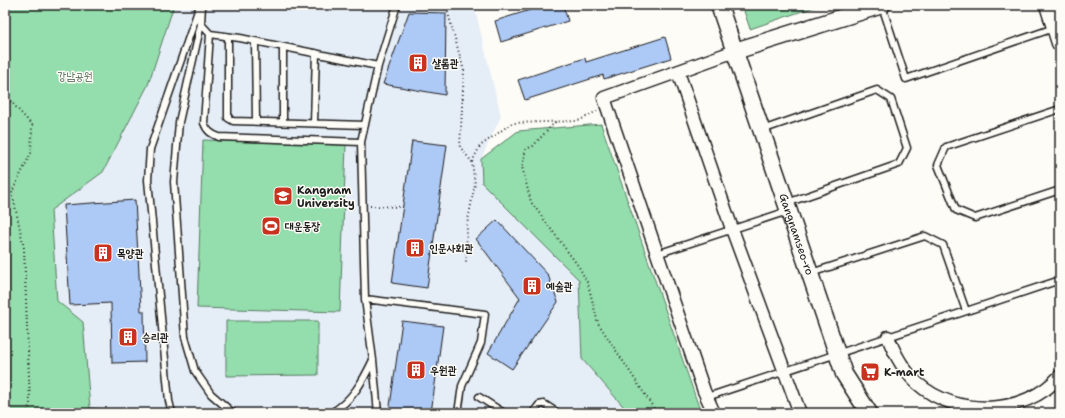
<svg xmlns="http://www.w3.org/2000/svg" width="1065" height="418" font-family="'Shantell Sans','Poor Story',sans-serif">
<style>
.built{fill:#e5edf7}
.green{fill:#94ddac;stroke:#587c64}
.building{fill:#adc9f6;stroke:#1c1c1c}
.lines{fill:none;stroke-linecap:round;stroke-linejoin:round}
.lane-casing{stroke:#1c1c1c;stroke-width:9}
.street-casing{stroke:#1c1c1c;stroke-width:15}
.secondary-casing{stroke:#1c1c1c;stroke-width:19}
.path{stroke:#1c1c1c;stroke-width:2;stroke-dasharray:1 3;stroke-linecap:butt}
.lane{stroke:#fdfcf7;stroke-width:6}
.street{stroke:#fdfcf7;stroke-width:12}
.secondary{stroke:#fdfcf7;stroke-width:16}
.labels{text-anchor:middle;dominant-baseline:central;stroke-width:3;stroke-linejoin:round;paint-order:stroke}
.poi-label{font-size:11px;font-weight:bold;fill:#1c1c1c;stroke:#fdfcf7;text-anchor:start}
.park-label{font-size:11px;fill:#46604e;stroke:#fdfcf7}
.street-label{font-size:11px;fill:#1c1c1c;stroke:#fdfcf7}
</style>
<rect width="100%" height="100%" fill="#fdfcf7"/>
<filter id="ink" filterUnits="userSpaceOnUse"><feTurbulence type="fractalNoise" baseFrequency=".025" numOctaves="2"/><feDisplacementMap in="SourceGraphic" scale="8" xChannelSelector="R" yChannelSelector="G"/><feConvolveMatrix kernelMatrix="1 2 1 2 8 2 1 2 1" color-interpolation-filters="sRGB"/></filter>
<g filter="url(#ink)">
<path class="built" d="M174,5H474L501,116L481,159L482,183L579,280L582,359L629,413H127L90,408L83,322L57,301L51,210L103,172L148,85Z"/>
<path class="green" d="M5,5H174L148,85L103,172L51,210L57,301L83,322L90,408L127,413H5Z
M742,5H820L750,29Z
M601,124L701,413H629L582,359L579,280L482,183L481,159L518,131Z
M203,140L346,145L340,312L197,308Z
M226,321H318V375L226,376Z"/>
<path class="building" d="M546,5H563L568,21L501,42L495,21Z
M409,12L446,13L445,95L383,84Z
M665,37L671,58L604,79L603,75L525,100L518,80L585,58L586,62Z
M412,141L447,145L427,288L392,283Z
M135,200L141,311H144L145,362L112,363L111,303L70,305L64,205Z
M497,220L548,275L558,302L512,369L488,353L520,298L476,239Z
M402,321L443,326L431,413H389Z"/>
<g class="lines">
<defs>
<path id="lane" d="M202,5L201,24L179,122L174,182L185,337L195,371L211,394L233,413
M882,6L906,79L1054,28
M201,24L210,34L240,38L378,66
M210,34L204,123C207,131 211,134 219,137L361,142
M228,37V118L233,121L365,125
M255,41L256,121
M1060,109L946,147L938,165L956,210L975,218L1060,190
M283,122V47
M314,123L316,53
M762,130L877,90L891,99L907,148L899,164L787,203
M657,254L788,211
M811,273L925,236L943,245L966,311
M365,299L485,314L481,343L462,386L458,413
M479,397L504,413
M707,397L1060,280
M172,413L169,401L148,180L150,149L200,5
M331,413C352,401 363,381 373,360
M378,413L373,360L365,299L361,142L378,66L397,5
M533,413L539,405L544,404L558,413"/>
<path id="street" d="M678,72L732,229L800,413
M888,337C895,355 903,370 917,383C956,418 1025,416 1060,376
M714,413L704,391L604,98L735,51"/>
<g id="secondary">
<path id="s1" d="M719,5L844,374L869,413"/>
<path d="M1048,5L1060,43"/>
<path d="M735,51L882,5"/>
</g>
</defs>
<use href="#lane" class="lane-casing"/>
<use href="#street" class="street-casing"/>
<use href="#secondary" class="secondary-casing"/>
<path class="path" d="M444,5L448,13L464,71L460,147L472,162L475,184L467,225L466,263
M736,9L752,5
M5,97L6,96L32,125L31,153L12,192L24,248L30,403L27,413
M555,122L533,146L526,149L522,167L531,202L579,267L588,284L598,323L657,413
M472,162L480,146L512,123L578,121L597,111
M370,206L403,207"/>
<use href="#lane" class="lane"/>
<use href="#street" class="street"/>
<use href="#secondary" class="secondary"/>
</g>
</g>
<defs>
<symbol id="building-square" viewBox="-11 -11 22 22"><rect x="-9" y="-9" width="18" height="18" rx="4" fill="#c8321e" stroke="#fdfcf7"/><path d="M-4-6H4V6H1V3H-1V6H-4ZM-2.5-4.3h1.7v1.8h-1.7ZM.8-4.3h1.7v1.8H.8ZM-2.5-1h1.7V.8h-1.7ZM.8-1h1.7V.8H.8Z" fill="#fff"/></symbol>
<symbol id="university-square" viewBox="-11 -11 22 22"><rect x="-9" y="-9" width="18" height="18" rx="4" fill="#c8321e" stroke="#fdfcf7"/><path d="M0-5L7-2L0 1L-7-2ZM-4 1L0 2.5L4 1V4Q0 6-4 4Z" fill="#fff"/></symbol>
<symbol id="stadium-square" viewBox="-11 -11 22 22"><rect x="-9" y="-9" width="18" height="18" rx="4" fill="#c8321e" stroke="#fdfcf7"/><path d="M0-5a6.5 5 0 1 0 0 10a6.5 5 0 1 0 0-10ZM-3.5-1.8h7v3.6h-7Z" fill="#fff"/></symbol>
<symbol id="supermarket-square" viewBox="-11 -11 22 22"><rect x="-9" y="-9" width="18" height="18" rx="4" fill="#c8321e" stroke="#fdfcf7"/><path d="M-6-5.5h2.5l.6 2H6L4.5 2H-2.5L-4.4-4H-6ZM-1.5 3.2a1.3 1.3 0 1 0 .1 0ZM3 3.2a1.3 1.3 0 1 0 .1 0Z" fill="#fff"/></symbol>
</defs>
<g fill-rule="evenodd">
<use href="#building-square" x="407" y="52" width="22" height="22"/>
<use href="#university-square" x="272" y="185" width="22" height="22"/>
<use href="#stadium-square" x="260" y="215" width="22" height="22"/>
<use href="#building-square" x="404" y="237" width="22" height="22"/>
<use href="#building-square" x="92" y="242" width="22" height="22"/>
<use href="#building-square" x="521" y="275" width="22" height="22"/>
<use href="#building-square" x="117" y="326" width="22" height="22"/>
<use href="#building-square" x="405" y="359" width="22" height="22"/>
<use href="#supermarket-square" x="859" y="361" width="22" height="22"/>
</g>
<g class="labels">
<g class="poi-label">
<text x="432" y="63">샬롬관</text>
<text x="297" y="190">Kangnam<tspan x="297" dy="13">University</tspan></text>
<text x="285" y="226">대운동장</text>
<text x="429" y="248">인문사회관</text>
<text x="117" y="253">목양관</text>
<text x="546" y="286">예술관</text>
<text x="142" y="337">승리관</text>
<text x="430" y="370">우원관</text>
<text x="884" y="372">K-mart</text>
</g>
<g class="park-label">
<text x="75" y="76">강남공원</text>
</g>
<g class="street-label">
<text stroke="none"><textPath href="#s1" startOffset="242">Gangnamseo-ro</textPath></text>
</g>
</g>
<rect width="1065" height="418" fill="none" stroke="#fdfcf7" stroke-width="20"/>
<rect x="10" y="10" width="1045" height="398" fill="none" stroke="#1c1c1c" stroke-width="1.5" filter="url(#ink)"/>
</svg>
